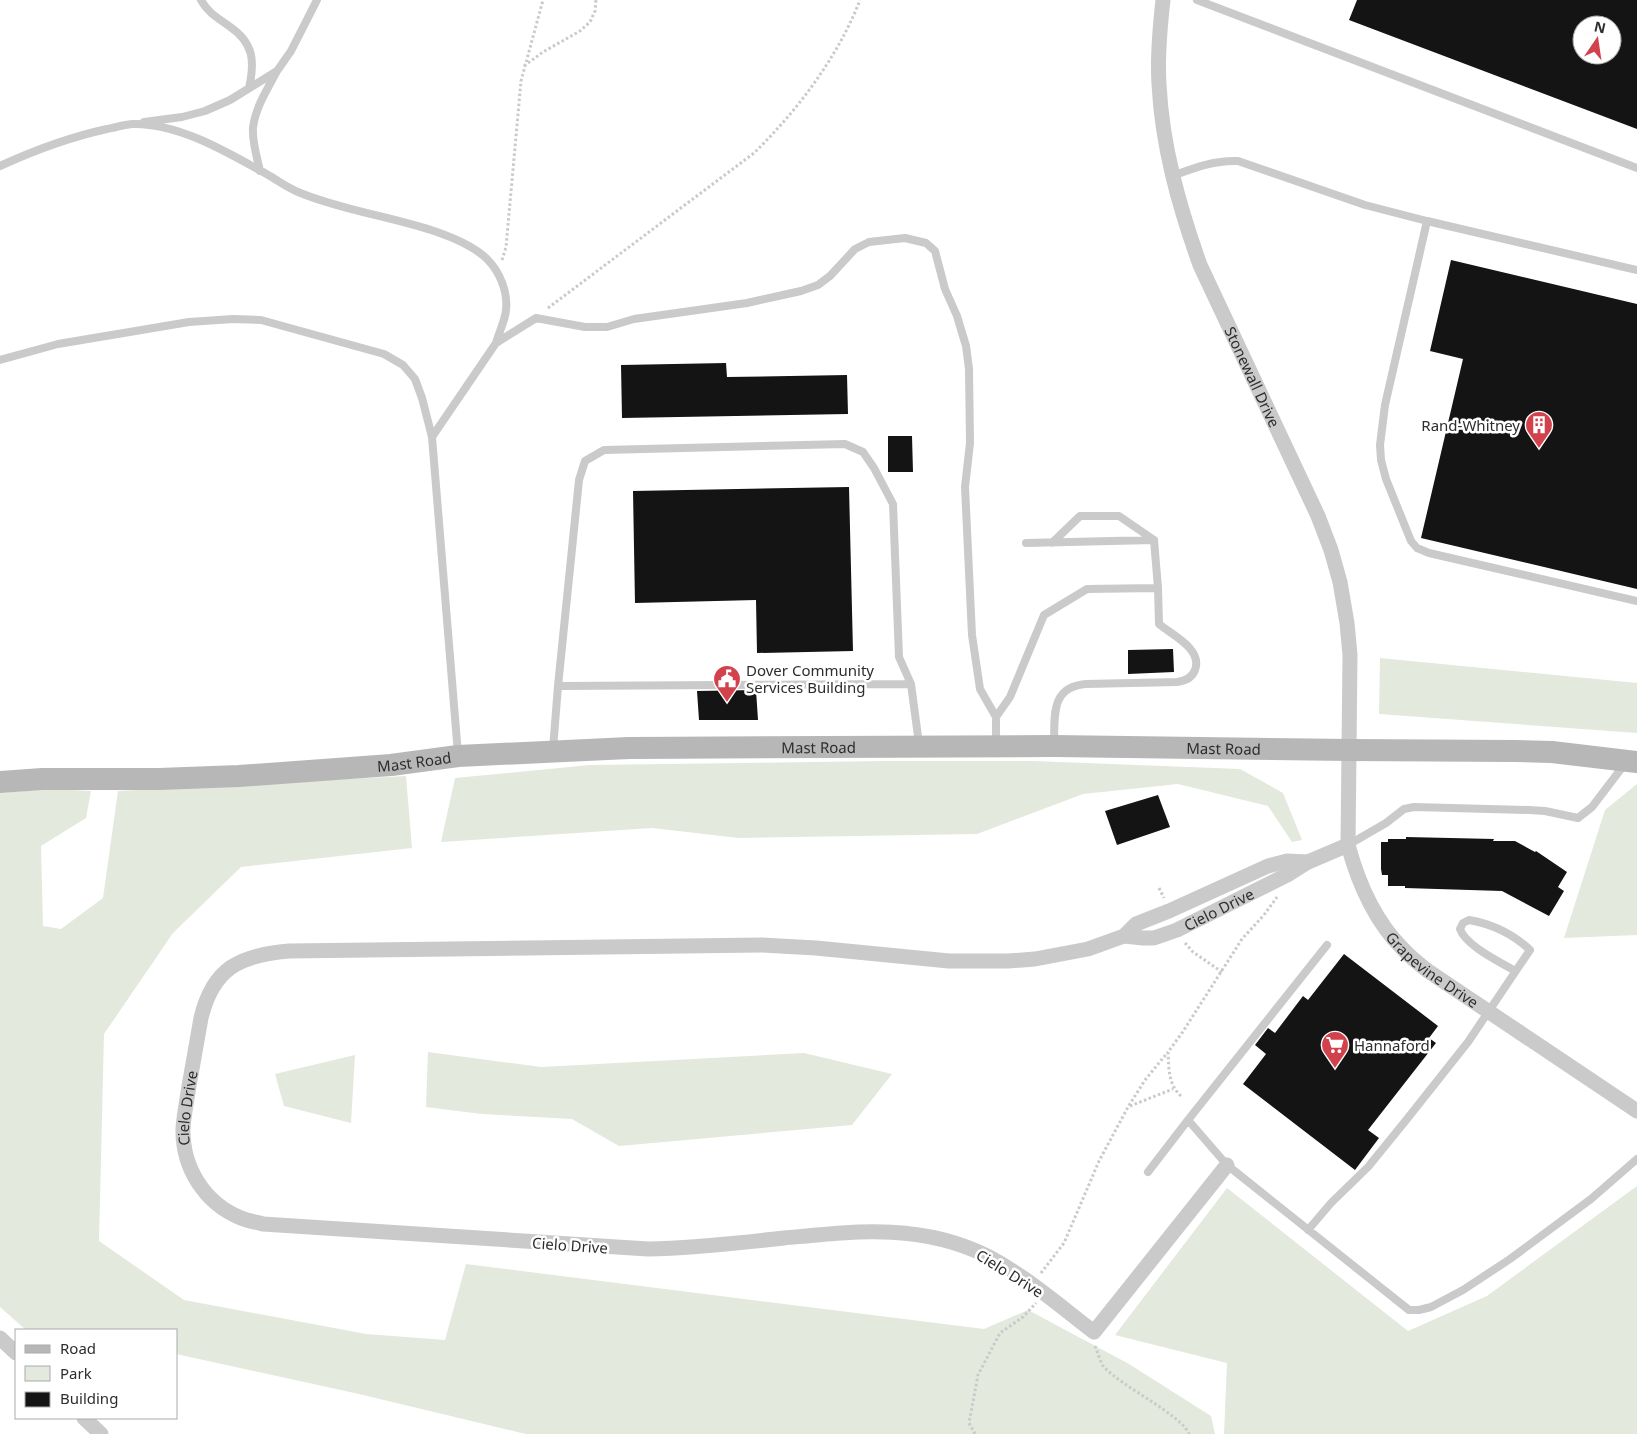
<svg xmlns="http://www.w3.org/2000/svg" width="1637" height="1434" font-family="'Noto Sans',sans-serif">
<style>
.green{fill:#e3e9dc}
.building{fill:#141414;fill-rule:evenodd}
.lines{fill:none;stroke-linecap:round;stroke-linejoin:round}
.path{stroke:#cacaca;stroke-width:3;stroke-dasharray:2.5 2.5;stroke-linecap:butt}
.lane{stroke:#cacaca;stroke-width:8}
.street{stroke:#cacaca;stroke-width:15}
.secondary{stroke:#b7b7b7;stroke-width:22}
.labels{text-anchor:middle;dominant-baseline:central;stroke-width:5;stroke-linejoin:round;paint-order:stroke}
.street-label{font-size:15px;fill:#2d2d2d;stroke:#fff}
.poi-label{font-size:15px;fill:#2d2d2d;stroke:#fff;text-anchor:start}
</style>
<rect width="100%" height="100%" fill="#fff"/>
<path class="green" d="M1380,658L1637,683V733L1379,714Z
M885,761H1033L1240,769L1283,793L1302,840L1292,842L1268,806L1178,784L1083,794L977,834L739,838L652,828L441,842L455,778L590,765Z
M406,776L412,848L241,867L173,933L104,1034L99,1241L184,1300L366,1334L445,1340L466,1264L984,1329L1028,1310L1129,1364L1211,1416L1215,1434H526L359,1394L176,1354V1330H26L0,1307V793L52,789L91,791L86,818L41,846L43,926L61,929L103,898L118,791Z
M1637,784V935L1564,938L1605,810Z
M428,1052L541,1067L804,1053L892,1074L852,1125L619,1146L572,1119L482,1114L426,1107Z
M355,1055L351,1123L284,1106L275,1074Z
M1637,1186V1434H1224L1227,1363L1115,1335L1227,1188L1408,1331L1487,1296Z"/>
<path class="building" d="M1357,0H1637V129L1349,20ZM1582,25H1612V55H1582Z
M1451,260L1637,304V589L1421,538L1463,359L1430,351Z
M726,363L727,377L847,375L848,414L622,418L621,365Z
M888,436H912L913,472H888Z
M849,487L853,651L757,653L756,600L635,603L633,491Z
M1173,649L1174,672L1128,674V650Z
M756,690L758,720H699L697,691Z
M1158,795L1170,827L1117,845L1105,811Z
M1406,837L1494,839L1493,841H1515L1535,852L1536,851L1567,872L1558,887L1564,891L1549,916L1502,891L1405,888V886H1388V875H1382L1381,869V842H1388V839H1406Z
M1344,954L1438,1026L1429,1038L1436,1043L1368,1130L1379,1138L1355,1170L1243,1084L1266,1054L1255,1045L1268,1028L1275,1033L1303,996L1308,1000Z"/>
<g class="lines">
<path class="path" d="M524,66L543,52L580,31L590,22L595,11L596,0
M502,260L506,247L521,81L543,0
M548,308L754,153C797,111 838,57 860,0
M1159,888L1164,898
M1185,943L1193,952L1222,972
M1181,1096C1168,1084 1169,1069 1168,1052L1182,1033L1242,939L1264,915L1277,897
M1130,1106L1173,1089
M1041,1273L1064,1243L1099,1161L1128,1107L1145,1080L1168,1052
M1095,1346C1098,1353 1100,1362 1104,1367C1122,1387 1182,1415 1189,1434
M975,1434L969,1423L978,1375L1000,1333L1023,1317L1036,1303"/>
<path class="lane" d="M201,0C208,13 218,18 229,26C254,43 255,61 249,88
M1197,0L1637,168
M144,122L182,117L205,111L230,100L277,71L291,51L317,0
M0,166C35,150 70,137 107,129C115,128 125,124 133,124C180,123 230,154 270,176C280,182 291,190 303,194C346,211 393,217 437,232C454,238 474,246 487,259C500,272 508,292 506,310C505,321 499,332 496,343
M260,171C257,157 252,142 253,128C255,108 268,88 277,71
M1172,176C1194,168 1214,160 1238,161L1365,205L1427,221L1637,270
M1427,221L1385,405L1380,445L1381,460L1386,479L1411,541L1417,548L1429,553L1637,601
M0,360L58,344L189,322L233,319L261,320L384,354L403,365L415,379L422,398L432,437L458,754
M432,437L496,343L536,318L585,327H607L634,319L747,303L801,291L818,285L830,276L855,249L869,242L905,238L926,243L935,251L945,289L957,316L966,346L969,369L970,443L965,487L972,635L980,689L996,717
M1026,543L1154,540L1158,588
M1052,543L1080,516H1119L1154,540
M558,686L911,684
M996,744V717L1010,697L1044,615L1087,589L1158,588L1159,624C1172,635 1203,649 1195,670C1192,678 1185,681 1177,682L1086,684C1050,687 1055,716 1054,744
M553,749L558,686L579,480L585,461L604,450L845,444L863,452L874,468L893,504L899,657L911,684L919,744
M1348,845L1386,823L1404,809L1414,807L1529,810L1545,811L1578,818L1592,807L1624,765
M1327,945L1188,1120L1227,1165L1409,1310H1419L1431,1307L1463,1290L1510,1259L1591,1199L1637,1159
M1148,1172L1188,1120
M1308,1230L1331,1203L1368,1167L1407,1119L1468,1042L1530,950C1513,934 1492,924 1469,920L1463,923L1460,929C1466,946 1500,962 1515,971"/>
<g class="street">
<path id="s1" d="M1163,0C1160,27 1157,56 1159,84C1162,146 1179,206 1200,265L1318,516L1331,550L1340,582L1347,623L1350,655L1348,845C1358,882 1375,921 1402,948C1410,957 1419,964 1428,971L1637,1111"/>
<path id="s2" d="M1124,936L1143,938H1154L1177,930L1289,874L1308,862L1348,845"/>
<path id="s3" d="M1227,1165L1094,1332C1060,1306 1027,1277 989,1257C923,1223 855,1231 784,1238C739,1243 694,1248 648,1249L263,1224C256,1222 248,1221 241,1218C204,1203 182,1167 183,1128C184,1114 187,1100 189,1086C193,1064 197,1041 201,1018C213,968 240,955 289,951L762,945L816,948L949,961H1008L1035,959L1088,949L1124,936L1136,924L1169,911L1268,866L1287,861L1308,862"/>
<path d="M0,1338L16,1353"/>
<path d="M84,1418L101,1434"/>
</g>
<path class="secondary" id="s4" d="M0,782L42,779H159L239,776L391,765L458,756L629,748L1054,746L1350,750L1515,751L1552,752L1637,762"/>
</g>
<defs>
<symbol id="building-pin" viewBox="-11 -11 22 30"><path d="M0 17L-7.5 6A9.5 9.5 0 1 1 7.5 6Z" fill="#d1424d" stroke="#fff"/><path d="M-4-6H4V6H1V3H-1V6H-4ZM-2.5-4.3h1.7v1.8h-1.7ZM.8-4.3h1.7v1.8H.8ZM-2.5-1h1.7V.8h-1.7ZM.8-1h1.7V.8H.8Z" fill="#fff"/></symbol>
<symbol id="civic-pin" viewBox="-11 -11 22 30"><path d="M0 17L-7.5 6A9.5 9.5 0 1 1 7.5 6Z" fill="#d1424d" stroke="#fff"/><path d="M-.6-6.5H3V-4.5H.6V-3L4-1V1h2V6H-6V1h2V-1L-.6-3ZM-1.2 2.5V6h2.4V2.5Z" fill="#fff"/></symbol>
<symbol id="supermarket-pin" viewBox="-11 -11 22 30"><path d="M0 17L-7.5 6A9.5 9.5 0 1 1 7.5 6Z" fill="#d1424d" stroke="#fff"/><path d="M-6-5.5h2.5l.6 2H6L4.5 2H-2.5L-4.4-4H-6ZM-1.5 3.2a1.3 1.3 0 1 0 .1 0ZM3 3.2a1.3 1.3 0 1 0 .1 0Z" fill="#fff"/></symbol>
</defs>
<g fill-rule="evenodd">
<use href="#building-pin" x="1523" y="409" width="32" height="43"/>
<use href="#civic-pin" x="711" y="663" width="32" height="43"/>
<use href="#supermarket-pin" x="1319" y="1029" width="32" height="43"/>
</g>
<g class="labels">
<g class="street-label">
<text stroke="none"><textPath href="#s1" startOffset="394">Stonewall Drive</textPath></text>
<text stroke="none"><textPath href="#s4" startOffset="820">Mast Road</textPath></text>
<text stroke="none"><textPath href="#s4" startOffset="1225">Mast Road</textPath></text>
<text stroke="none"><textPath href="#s4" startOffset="415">Mast Road</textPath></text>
<text stroke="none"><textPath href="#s2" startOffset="101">Cielo Drive</textPath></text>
<text stroke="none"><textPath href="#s1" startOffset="1036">Grapevine Drive</textPath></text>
<text stroke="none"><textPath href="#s3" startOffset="1231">Cielo Drive</textPath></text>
<text transform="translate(570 1245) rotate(4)">Cielo Drive</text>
<text transform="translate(1010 1273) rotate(32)">Cielo Drive</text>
</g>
<g class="poi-label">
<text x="1520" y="425" text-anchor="end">Rand-Whitney</text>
<text x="746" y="670">Dover Community<tspan x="746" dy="17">Services Building</tspan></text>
<text x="1354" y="1045">Hannaford</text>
</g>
</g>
<rect x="15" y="1329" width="162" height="90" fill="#ffffff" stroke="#ababab"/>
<rect x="25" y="1345" width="25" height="8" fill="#b7b7b7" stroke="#ababab"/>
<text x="60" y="1354" font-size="15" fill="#2d2d2d">Road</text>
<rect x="25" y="1366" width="25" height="15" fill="#e3e9dc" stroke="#ababab"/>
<text x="60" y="1379" font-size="15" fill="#2d2d2d">Park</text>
<rect x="25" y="1392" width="25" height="15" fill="#141414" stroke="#ababab"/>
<text x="60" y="1404" font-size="15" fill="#2d2d2d">Building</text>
<g transform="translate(1597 40) rotate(13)"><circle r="24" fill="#ffffff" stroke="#ababab"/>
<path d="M0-4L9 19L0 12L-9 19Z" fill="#d1424d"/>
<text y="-8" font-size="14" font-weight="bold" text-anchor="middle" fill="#2d2d2d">N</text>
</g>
</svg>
